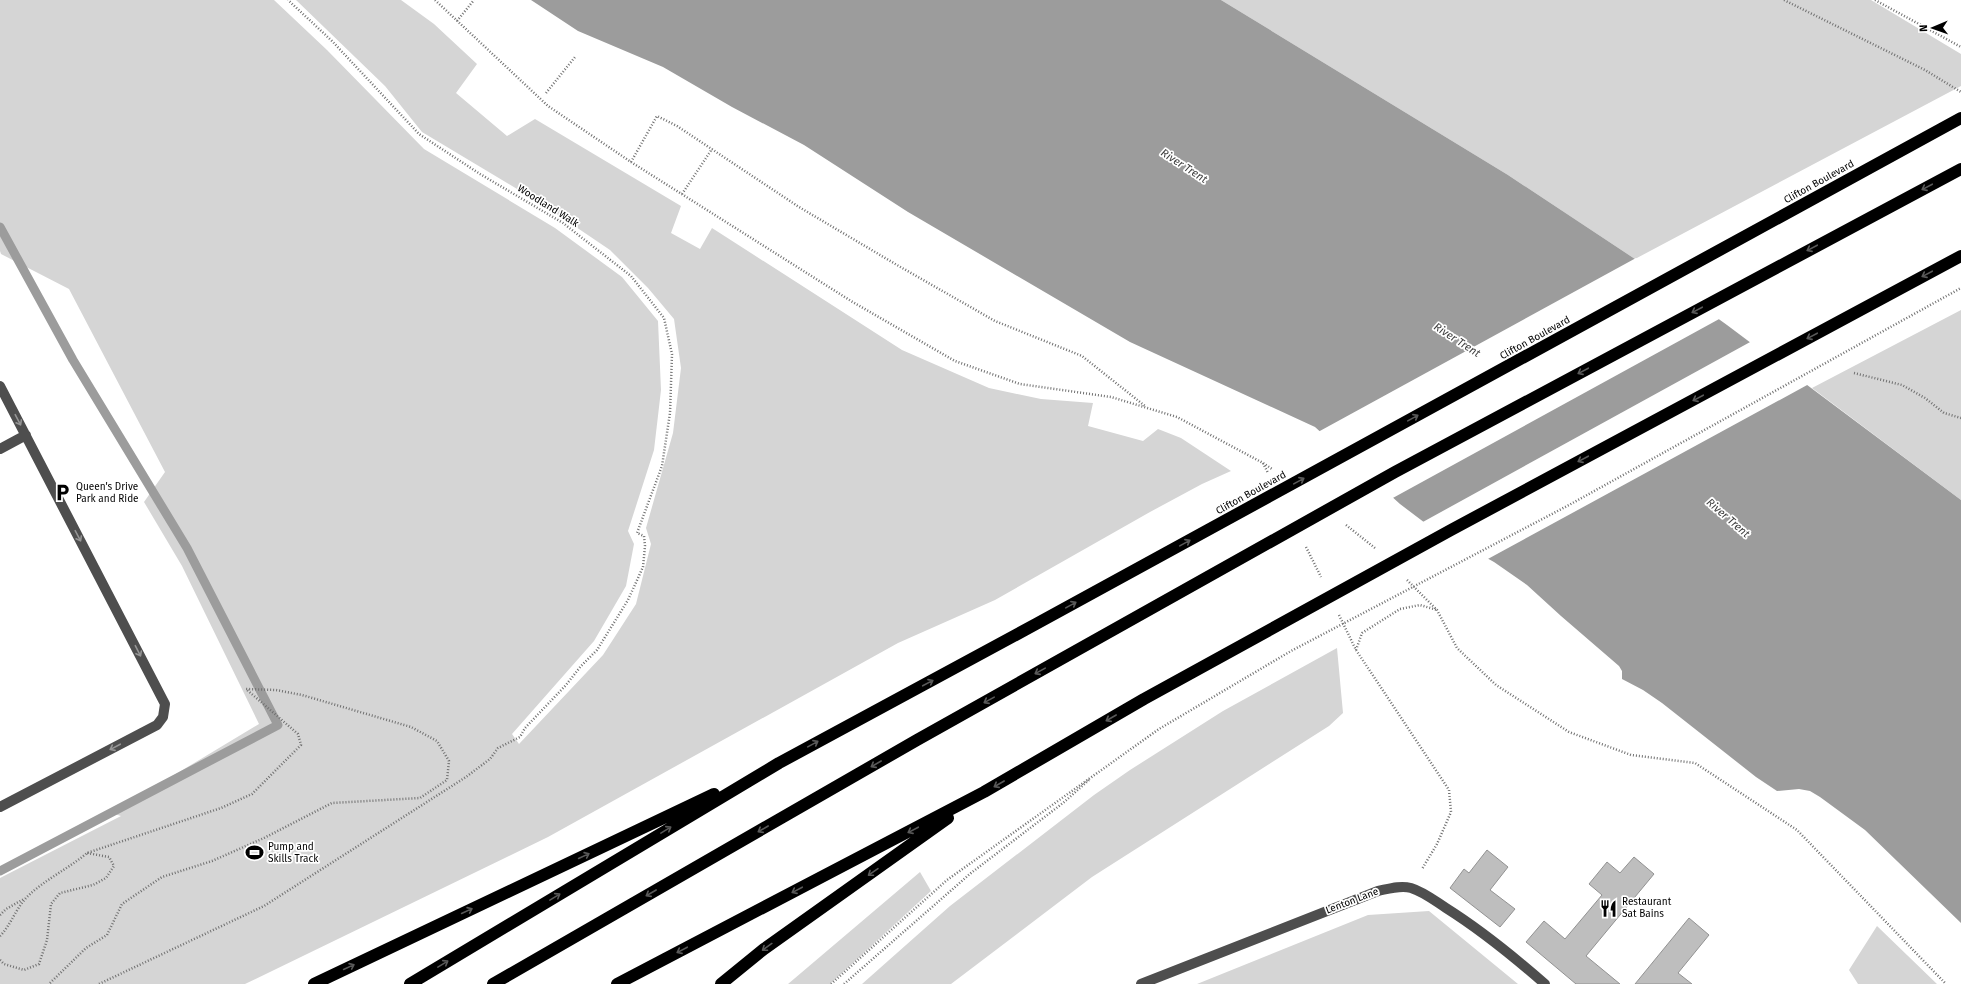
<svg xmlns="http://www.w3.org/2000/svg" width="1961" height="984" font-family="'Fira Sans',sans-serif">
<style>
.green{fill:#d5d5d5}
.water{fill:#9c9c9c}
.pier{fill:#fff}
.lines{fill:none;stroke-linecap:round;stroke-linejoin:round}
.stream{stroke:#9c9c9c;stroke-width:9}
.building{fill:#bebebe;stroke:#929292}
.path{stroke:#707070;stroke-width:2.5;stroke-dasharray:1 2;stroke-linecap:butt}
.minor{stroke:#4e4e4e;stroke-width:10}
.highway{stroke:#000;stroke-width:12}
.oneway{stroke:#595959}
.oneway2{stroke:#959595}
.labels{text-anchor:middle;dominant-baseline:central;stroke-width:3.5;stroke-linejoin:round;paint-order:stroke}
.street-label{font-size:10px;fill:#000;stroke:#fff}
.poi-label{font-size:10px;fill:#000;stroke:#fff;text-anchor:start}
.water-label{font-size:11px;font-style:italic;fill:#3d3d3d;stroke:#fff}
</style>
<rect width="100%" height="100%" fill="#fff"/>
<path class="green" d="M0,0H274L327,50L424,149L555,228L622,277L658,321L661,390L654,450L628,531L634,544L626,586L594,641L512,734L519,744L603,655L636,604L651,544L646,528L673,433L681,368L674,319L648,288L610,250L542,204L422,132L385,86L296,0H401L434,24L477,64L456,93L507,136L535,119L681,206L671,233L700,249L712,228L902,350L989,388L1041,399L1093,403L1088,426L1143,441L1158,429L1181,438L1231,471L1202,484L1150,512L995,600L898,643L548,837L245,984H0V878L121,816L111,813L259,724L182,566L144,502L165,472L69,289L1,254L0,251Z
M1221,0H1871L1961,54V86L1635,259L1508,175Z
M1961,310V500L1812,388Z
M1337,648L1343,713L1329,726L1092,877L951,984H862L950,906L1094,795L1130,770L1223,711Z
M920,872L931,891L830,984H788Z
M1429,911L1518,984H1197L1368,915Z
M1877,926L1937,984H1858L1849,970Z"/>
<path class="water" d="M531,0H1221L1508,175L1635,259L1727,325L1961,500V923L1865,830L1820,797L1810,791L1799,789L1777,791L1756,777L1662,703L1643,690L1622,679V671L1619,666L1561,616L1527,585L1494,562L1429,526L1400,504L1315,427L1130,342L908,212L804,145L732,107L663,67L578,31Z"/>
<path class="pier" d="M1636,258L1721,318L1391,499L1318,432Z
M1752,341L1809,384L1486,560L1421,523Z"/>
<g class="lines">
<path class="stream" d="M0,227L73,360L187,548L278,725L0,871"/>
</g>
<path class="building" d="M1487,850L1508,867L1490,890L1515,909L1500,927L1450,888L1464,869L1469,873Z
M1634,857L1654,874L1586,956L1620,984H1576L1526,942L1544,921L1565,939L1602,895L1589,884L1607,862L1620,873Z
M1689,918L1709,935L1678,973L1692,984H1635Z"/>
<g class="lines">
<path class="path" d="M435,0L548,106L631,162L851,301L955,361L1020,384L1111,397L1177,417L1263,463L1272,469
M1784,0L1925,70L1961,92
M1875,0L1961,47
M457,21L474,0
M546,93L575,57
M631,162L657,116L677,126L799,207L897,265L995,321L1082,356L1145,406
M682,194L712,149
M1854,373L1902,385L1925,398L1944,413L1961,418
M1263,463L1268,473
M1346,525L1375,548
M1306,547L1321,577
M1407,580L1437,610L1457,648L1496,685L1569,732L1631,755L1695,763L1797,830L1946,984
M1339,615L1356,650L1449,790L1451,812L1437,844L1422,869
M1356,650L1362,633L1400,609L1420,605L1437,610
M0,915L6,909L24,899
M0,936C11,925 16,908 27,897C44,880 68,869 87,853L221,808L252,794L301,745L298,734L246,689L276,690L302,695L411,727L437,741L449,761L447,780L420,798L332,803L264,838L212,861L162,877L122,904L107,935L86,948L49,984
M0,960L4,964L24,970L39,964L47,940L51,904L60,893L93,885L106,878L114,866L109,857L87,853
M99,984L264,906L466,777L490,759L498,748L520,737L525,728L566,685L581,666L597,650L628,600L643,567L645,546L644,536L637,533L662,466L670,413L672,354L664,318L631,276L563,223L480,174L419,134L332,41L288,0
M831,984L947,880L1159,729L1291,651L1569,505L1961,288
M844,984L971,873L1063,803L1089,780"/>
<path class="minor" d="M0,386L165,704L163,717L157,725L0,807
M0,449L26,435
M1141,984L1378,891C1388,889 1400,885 1411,888C1424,892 1435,901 1446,908C1481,930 1513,956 1545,984"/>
<path class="highway" d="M314,984L714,794
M410,984L779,763L1036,624L1961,118
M493,984L917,740L1395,472L1961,169
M617,984L984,792L1144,699L1451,530L1961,256
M721,984L764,949L948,818"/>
</g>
<defs><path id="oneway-shaft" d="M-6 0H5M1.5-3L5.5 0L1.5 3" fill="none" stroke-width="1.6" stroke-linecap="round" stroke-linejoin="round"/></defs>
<g class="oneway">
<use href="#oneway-shaft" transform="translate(1927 187) rotate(152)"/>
<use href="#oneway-shaft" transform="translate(1812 248) rotate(152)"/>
<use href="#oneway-shaft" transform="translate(1927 274) rotate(152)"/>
<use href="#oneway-shaft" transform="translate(1697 310) rotate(152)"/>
<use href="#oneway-shaft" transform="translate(1812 336) rotate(152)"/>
<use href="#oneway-shaft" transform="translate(1583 371) rotate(152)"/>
<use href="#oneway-shaft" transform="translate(1698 398) rotate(152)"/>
<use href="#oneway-shaft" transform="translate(1413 418) rotate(-29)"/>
<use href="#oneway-shaft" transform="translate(1583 459) rotate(152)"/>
<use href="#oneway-shaft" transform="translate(1299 481) rotate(-29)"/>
<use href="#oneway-shaft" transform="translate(1185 543) rotate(-29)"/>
<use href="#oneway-shaft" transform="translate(1071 605) rotate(-29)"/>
<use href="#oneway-shaft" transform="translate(1040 671) rotate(151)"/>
<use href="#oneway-shaft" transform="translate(928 683) rotate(-28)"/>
<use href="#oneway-shaft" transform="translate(989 700) rotate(151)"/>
<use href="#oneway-shaft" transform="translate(1111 718) rotate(150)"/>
<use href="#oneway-shaft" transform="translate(813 744) rotate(-29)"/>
<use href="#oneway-shaft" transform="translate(876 764) rotate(150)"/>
<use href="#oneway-shaft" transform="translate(999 784) rotate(150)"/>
<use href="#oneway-shaft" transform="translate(763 829) rotate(150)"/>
<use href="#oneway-shaft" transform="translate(666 830) rotate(-31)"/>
<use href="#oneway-shaft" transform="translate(913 830) rotate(152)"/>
<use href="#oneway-shaft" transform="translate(584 856) rotate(-25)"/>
<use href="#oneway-shaft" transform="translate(873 872) rotate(145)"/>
<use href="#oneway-shaft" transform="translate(797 890) rotate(152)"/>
<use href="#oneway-shaft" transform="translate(651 893) rotate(150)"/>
<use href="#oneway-shaft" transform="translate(555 897) rotate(-31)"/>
<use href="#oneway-shaft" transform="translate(467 911) rotate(-25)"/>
<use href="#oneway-shaft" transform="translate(767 947) rotate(144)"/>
<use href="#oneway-shaft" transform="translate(682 950) rotate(152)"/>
<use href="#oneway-shaft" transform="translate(443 964) rotate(-31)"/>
<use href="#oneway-shaft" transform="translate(349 967) rotate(-25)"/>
</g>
<g class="oneway2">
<use href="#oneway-shaft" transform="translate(18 420) rotate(62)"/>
<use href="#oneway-shaft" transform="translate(78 536) rotate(62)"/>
<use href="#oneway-shaft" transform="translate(138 651) rotate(63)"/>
<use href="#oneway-shaft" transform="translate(115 747) rotate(152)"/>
</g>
<defs>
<symbol id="parking-bare" viewBox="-9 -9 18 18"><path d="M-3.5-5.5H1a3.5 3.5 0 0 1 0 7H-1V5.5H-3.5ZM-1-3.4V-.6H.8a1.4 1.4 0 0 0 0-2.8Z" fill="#000" stroke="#fff" stroke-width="2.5" paint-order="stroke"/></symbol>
<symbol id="stadium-bare" viewBox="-9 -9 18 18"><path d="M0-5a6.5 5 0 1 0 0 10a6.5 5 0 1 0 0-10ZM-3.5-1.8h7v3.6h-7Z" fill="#000" stroke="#fff" stroke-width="2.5" paint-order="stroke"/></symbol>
<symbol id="restaurant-bare" viewBox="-9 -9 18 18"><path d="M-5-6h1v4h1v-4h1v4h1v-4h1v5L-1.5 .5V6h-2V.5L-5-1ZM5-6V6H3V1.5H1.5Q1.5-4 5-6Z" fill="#000" stroke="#fff" stroke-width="2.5" paint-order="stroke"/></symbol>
</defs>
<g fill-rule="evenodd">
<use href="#parking-bare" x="50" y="480" width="25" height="25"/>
<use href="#stadium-bare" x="242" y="840" width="25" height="25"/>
<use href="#restaurant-bare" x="1596" y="896" width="25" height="25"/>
</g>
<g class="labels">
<g class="street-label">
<text transform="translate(1819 182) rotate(-29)">Clifton Boulevard</text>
<text transform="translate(548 206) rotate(32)">Woodland Walk</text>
<text transform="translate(1535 338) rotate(-29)">Clifton Boulevard</text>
<text transform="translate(1251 493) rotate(-29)">Clifton Boulevard</text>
<text transform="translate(1352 901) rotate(-21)">Lenton Lane</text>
</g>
<g class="poi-label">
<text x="76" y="487">Queen's Drive<tspan x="76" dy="12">Park and Ride</tspan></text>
<text x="268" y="847">Pump and<tspan x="268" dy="12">Skills Track</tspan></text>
<text x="1622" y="902">Restaurant<tspan x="1622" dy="12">Sat Bains</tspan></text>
</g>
<g class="water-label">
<text transform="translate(1184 166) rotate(33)">River Trent</text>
<text transform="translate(1457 340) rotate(33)">River Trent</text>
<text transform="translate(1728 518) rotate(41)">River Trent</text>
</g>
</g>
<g transform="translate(1933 28) rotate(268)" stroke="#ffffff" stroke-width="3" paint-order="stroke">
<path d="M0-3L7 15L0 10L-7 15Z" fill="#000000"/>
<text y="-6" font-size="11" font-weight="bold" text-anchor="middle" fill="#000000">N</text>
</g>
</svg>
